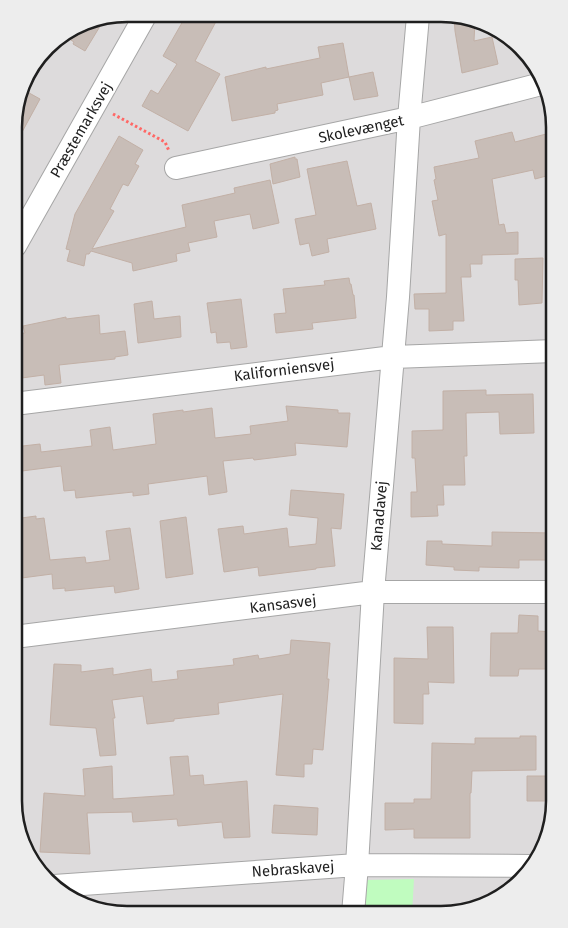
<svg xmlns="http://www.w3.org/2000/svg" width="568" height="928" font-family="'Fira Sans',sans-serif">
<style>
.residential{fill:#dddbdc}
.park{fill:#c0fcbf}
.building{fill:#c8bdb7;stroke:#c2b0a6}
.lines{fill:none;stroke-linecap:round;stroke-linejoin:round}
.street-casing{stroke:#a6a6a6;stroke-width:24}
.path{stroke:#ff6866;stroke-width:3;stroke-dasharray:2.5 2.5;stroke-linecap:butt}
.street{stroke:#fff;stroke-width:22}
.labels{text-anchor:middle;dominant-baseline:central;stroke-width:4;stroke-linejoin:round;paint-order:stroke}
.street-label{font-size:15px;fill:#1f1f1f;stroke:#fff}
.rim{fill:none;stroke:#1f1f1f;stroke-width:2.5}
</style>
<rect width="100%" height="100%" fill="#f0ebe4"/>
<path class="residential" d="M127,14L463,16L510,37L546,84L554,127V809L531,870L484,906L441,914L112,913L58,891L22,844L14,801L15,113L26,77L52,42L84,22Z"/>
<path class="park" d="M414,879L412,914H365L367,880Z"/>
<path class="building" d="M187,14H220L195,61L220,74L188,131L142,106L151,90L158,94L177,64L163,56Z
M454,16H463L475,21L474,41L492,37L498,64L462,73L455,31Z
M105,18L85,51L73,44L74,42L63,35L84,22Z
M343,43L349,77L373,72L378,96L354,100L349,77L321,83L323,95L277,104L278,110L275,111V113L232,121L225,77L266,67V69L320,58L318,47Z
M22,89L40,99L15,145V113Z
M512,132L515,142L554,132V174L535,179L533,170L492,179L499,225L504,224L506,233L518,232V254L482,255V264H470L471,277H461L464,321H453V330L429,331V309H415L414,294L446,293V234L439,236L432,201L438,200L434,180L436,179L434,167L479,158L475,141Z
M119,136L143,150L135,164L139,166L128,186L123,184L110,209L114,211L92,249L186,227L182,205L235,193L234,188L270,180L279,223L253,229L250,214L214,221L217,237L188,243L190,251L176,254L177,261L133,271L132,263L91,251L89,254H86L84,266L67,261L70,250L66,249L75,214Z
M295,157V159H297L300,177L273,184L270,164Z
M347,161L357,206L371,203L376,229L327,239L329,252L312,256L309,243L300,245L295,219L316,215L307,169Z
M543,258L542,303L519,305L518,280H515V259Z
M349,278L350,284H351L353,295H354L356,318L312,323L313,329L276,333L274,314L286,313L283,289L325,285L324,281Z
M241,299L247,347L231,349L230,342L217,343L216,332L211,333L207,303Z
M152,301L154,319L180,316L181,337L138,343L134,304Z
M99,315L100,334L125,331L128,355L115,357V359L59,365L61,383L45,385L44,375L14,379V334L25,333L23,326L66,317V319Z
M486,390V395L533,394L534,433L500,434L499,412L466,413L467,456H464L465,485H443L444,505H437L438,516L411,517V492H417L415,458H412V431L443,430V391Z
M286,406L338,410V413H350L347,447L295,443L296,455L254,460L253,458L223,461L227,492L209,495L207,476L148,484L149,494L133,496V492L76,498L75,490L64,491L61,466L14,472V447L40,444L41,452L92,446L90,430L110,427L113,450L156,444L153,414L183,410V412L212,408L215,438L251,434L250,426L288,421Z
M291,490L344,494L341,529L331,528L335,566L316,568V569L259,576L258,567L224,572L218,529L243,526L244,534L287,528L289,547L316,544L318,518L289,515Z
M36,516V519L44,518L50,560L85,557L86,563L110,560L106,531L130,528L139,589L115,593L114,586L65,591V588L53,589L52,574L14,579V519Z
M186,517L193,574L166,578L160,521Z
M492,532L554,533V560H519V568L479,567V571L454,570V567L426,565L427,541H442V544L492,546Z
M519,615L538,616V631L554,632V669H519L518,676H490L491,633H518Z
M427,627H453L454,683L428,682L429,694H423V724L394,723V658L428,659Z
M291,640L330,643L327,679H329L323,750L313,749L312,764H304V777L276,775L283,694L218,703L219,714L174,719V721L147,724L143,696L112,700L115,718H113L116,755L100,756L96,728L50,725L54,664L81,665V672L113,668V675L151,669L152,682L178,679L177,671L234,665L233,659L258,655L259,659L290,654Z
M520,736H536V770L472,771L471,793H470V838H414V829L385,830V803H414V799H431L432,743L475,744V738H520Z
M188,756L190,776L203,775L204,785L247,781L250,837L224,838L222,822L178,826L177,819L133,822L132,812L87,813L90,854L40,852L44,793L85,796L83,769L112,766L113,799L174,795L170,757Z
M527,776H552V801H527Z
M274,805L318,808L317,835L272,833Z"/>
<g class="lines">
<defs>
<path id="street" d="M176,168L409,118L545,83
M15,246L146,14
M14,404L393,357L554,351
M14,637L373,592H554
M54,886L357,865L532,866
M353,914L357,865L373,592L398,297L409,118L418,16"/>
</defs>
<use href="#street" class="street-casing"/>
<path class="path" d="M113,114L165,142L169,151"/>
<use href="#street" class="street"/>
</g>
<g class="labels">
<g class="street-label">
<text transform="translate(361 129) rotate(-12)">Skolevænget</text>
<text transform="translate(81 130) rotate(-60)">Præstemarksvej</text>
<text transform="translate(284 370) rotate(-7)">Kaliforniensvej</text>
<text transform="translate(379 516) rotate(-85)">Kanadavej</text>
<text transform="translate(283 604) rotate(-7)">Kansasvej</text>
<text transform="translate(293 869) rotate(-4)">Nebraskavej</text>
</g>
</g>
<path d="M0 0H568V928H0ZM127 22H441A105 105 0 0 1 546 127V801A105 105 0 0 1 441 906H127A105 105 0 0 1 22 801V127A105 105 0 0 1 127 22Z" fill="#ededed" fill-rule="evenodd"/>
<path class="rim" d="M127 22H441A105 105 0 0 1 546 127V801A105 105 0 0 1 441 906H127A105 105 0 0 1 22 801V127A105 105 0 0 1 127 22Z"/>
</svg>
